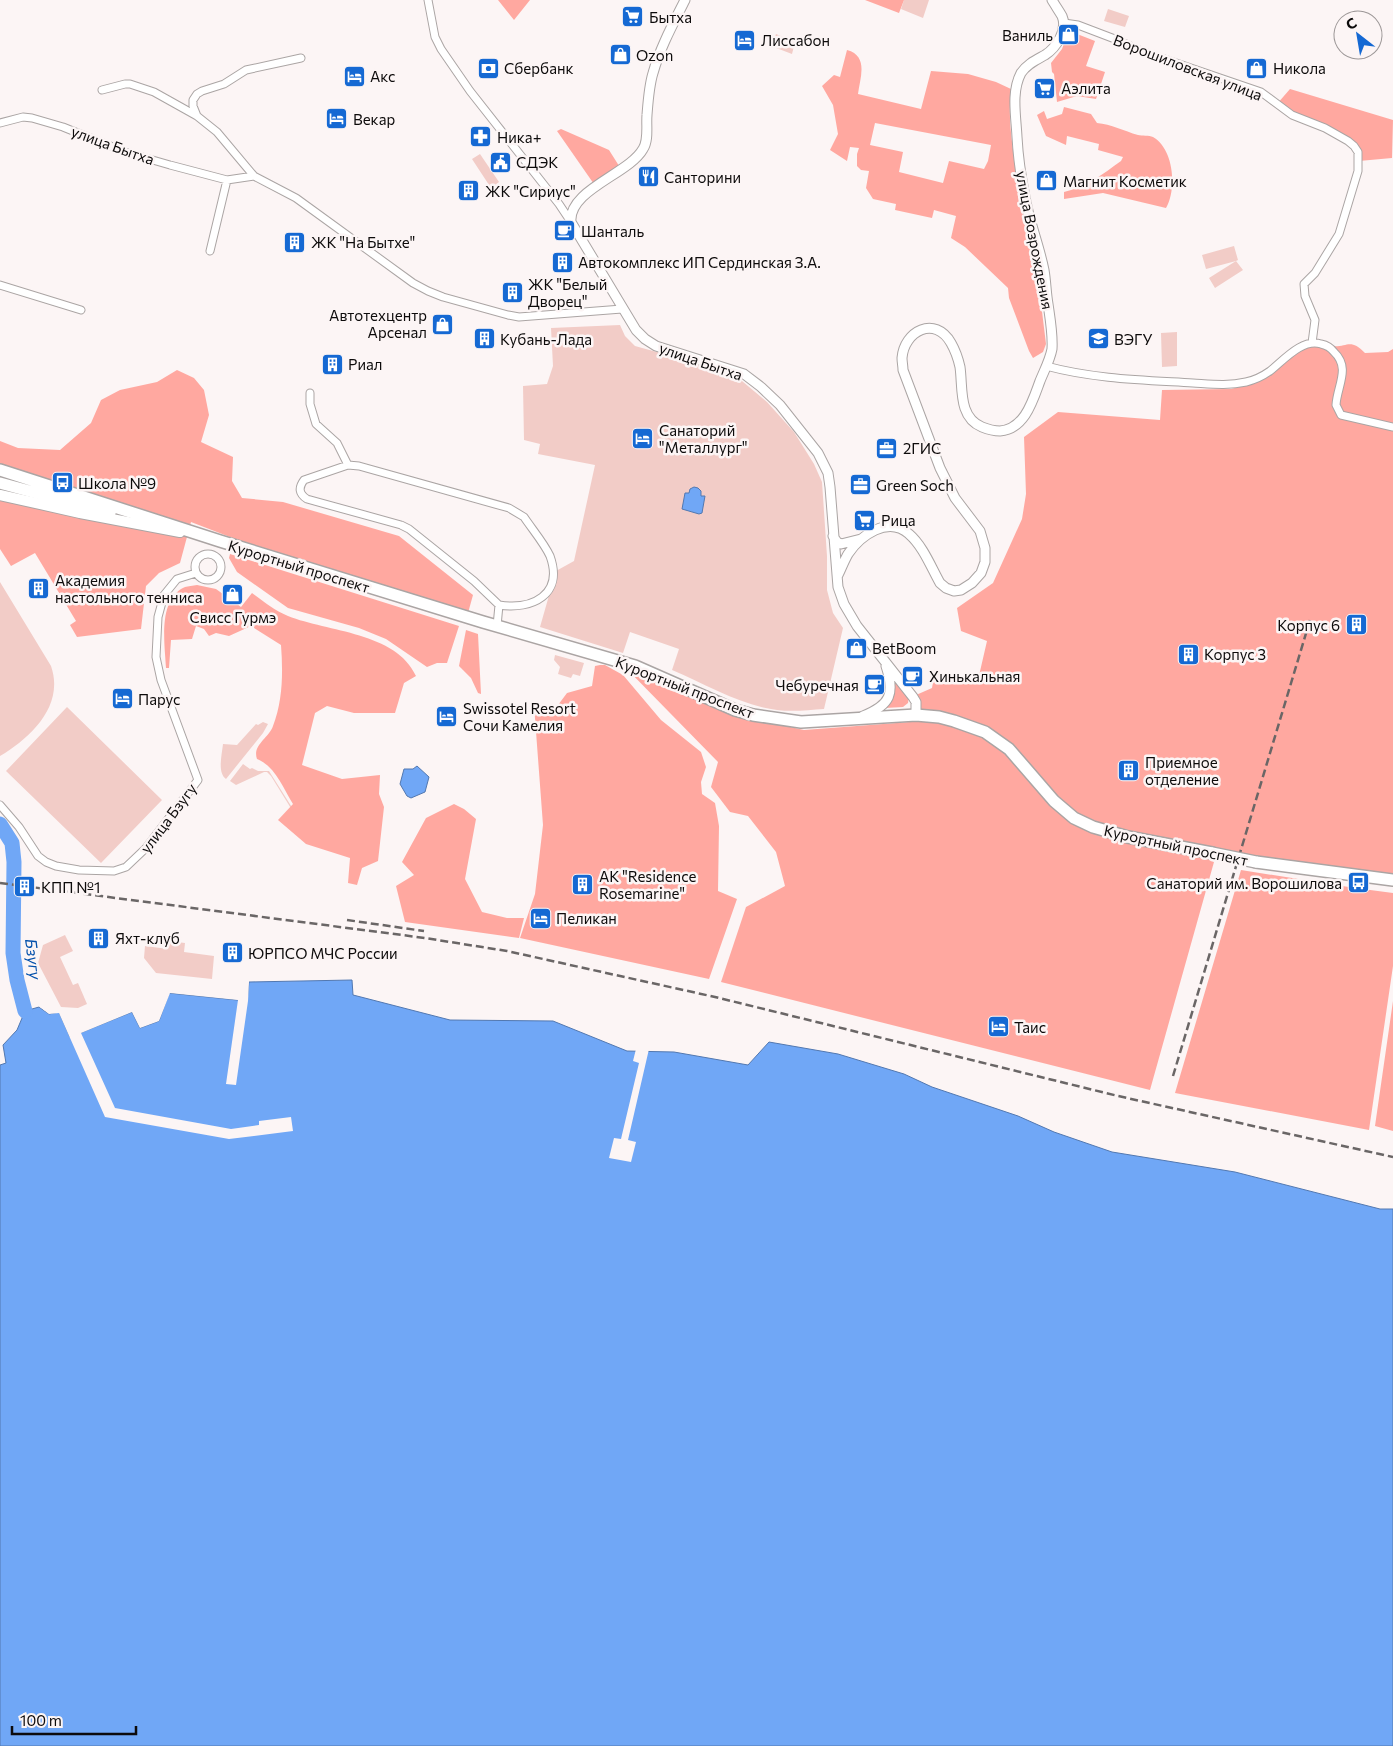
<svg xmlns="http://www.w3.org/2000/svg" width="1393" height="1746" font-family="Commissioner,sans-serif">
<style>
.green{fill:#f2ccc7}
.forest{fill:#ffa8a0;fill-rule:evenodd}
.water{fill:#70a7f6;stroke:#5278b0}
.pier{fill:#fcf5f5}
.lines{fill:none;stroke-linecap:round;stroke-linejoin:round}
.river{stroke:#70a7f6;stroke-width:15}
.minor-casing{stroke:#aba5a4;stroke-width:9}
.tertiary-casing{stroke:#aba5a4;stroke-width:11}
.secondary-casing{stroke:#aba5a4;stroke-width:12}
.primary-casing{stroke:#aba5a4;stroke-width:14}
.minor{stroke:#fff;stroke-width:7}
.tertiary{stroke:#fff;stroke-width:9}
.secondary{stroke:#fff;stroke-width:10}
.primary{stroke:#fff;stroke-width:11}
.rail{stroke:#6a6666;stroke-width:2.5;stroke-dasharray:8 4;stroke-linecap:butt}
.primary-bridge-casing{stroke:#aba5a4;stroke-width:14;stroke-linecap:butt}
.primary-bridge{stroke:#fff;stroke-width:11}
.labels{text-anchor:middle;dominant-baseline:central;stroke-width:5;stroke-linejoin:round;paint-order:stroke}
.poi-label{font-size:15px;fill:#0d0b0b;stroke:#fcf5f5;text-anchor:start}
.street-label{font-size:15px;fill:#0d0b0b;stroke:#fcf5f5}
.water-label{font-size:16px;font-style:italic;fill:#0350ab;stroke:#fcf5f5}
</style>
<rect width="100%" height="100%" fill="#fcf5f5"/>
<path class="green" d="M904,0H929L923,18L901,9Z
M1108,9L1129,16L1125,27L1104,21Z
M776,34L795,42L792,54L771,46Z
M480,154L499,182L491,188L472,159Z
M1234,246L1238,260L1236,261L1243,270L1215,288L1209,278L1236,261L1206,269L1202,255Z
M620,325L625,336L635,346L693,362L736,376L767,402L794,432L814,464L822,482L827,556V590L833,613L843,628L824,709C809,710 793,712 777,710C742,706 705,684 672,670L679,649L630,632L623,653L540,627L556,571L574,561L595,465L538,454L540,444L524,440L523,386L547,384L553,366L551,328Z
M1177,332V366L1162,367L1161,333Z
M0,582L51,666C65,706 30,738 0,756Z
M555,655L584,663L580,676L573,674L571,678L558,674L560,667L554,660Z
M67,707L162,800L101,863L6,771Z
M263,722L268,724L263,733L226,779C217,773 222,754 223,744L237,745L256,724L258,725Z
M243,764L250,769L252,768L258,771H269L293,809L292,810L271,776L267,772H264L236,785L230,781Z
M65,935L73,951L60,957L73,985L78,983L87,1004L78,1008L61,1007L38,963L43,945Z
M169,941L185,943L184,952L214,956L212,979L156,973L144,958L145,946L168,949Z"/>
<path class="forest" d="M498,0H530L514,20Z
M865,0H904L899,13Z
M1072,32L1095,41L1086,66L1105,72L1096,99L1077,96L1057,102L1054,74L1052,72L1051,63L1062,49L1066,38L1069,39Z
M847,50C869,56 860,78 858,94L921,109L931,71L968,74L996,82L1011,89C1007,123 1014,157 1020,190L1019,194L1037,271L1046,344L1043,352L1033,358L1029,351L1009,298L1008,288L965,247L951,238L956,216L934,210L932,218L895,210L896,204L873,199L866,188L869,171L861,170L857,166V154L859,148L850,147L847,161L830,150L838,134L833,105L822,86L834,75L840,77ZM875,123L991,145L988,161L984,169L949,161L943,183L899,172L903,152L870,145Z
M1290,89L1393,120L1392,158L1359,161L1354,146L1277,104Z
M1064,107L1091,114L1097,123C1111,124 1124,131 1138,135C1142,136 1149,135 1153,137C1174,149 1177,189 1166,208L1103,193L1064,199V192C1086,187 1103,174 1121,161L1123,157L1098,150L1099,144L1067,136L1066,145L1046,136L1037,115L1044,111L1047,119L1062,114Z
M561,129L609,150L621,169L596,187L557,131Z
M1316,340C1321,342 1327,345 1331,346C1347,348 1350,337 1365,353L1388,352L1393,349V880C1323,868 1253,857 1183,842C1141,834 1097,829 1062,803L1003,742L920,712L916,695L932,688L934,676L978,680L987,641L961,631L957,608L993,583L1022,519L1026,494L1024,437L1058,412L1160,420L1162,390L1231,389L1250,384L1297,349Z
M177,370L194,378L204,390L209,415L201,442L233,457L232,481L242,498L283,502L399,536L473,595L468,613L269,552L191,522L180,563L159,573L146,586L141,629L77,637L70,625L76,621L35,553L11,566L0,549V441L18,448L60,450L91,423L101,400L120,390L157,382Z
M230,554L459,626L447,663H437L427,667L386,639L359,628L288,608L237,572L229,558Z
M197,585L216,589L241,607L252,593C264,602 274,610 288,616C328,632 396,632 416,676L404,683L395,713H354L327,706L315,713L302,765L342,779L380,775L379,794L384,807L378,861L362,868L357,885L348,883L350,858L306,844L278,820L293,804C283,788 275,766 257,759C252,745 269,738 273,726C283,700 283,672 281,645L251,626L229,636L216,633L209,636L204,629L196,626L192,639L171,640L169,668H166C165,645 157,599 185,587C188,586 193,586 197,585Z
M466,630L478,634L481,694L478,693L471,678L459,666Z
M621,663L749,718L804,730L936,720L978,731L1009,754L1068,814L1208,856L1214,862L1150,1090L721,982L746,907L785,886L776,852L748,816L730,812L711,787L718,762Z
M600,665H605L623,675L661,720L701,752L706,767L701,782L702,794L715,803L719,826L718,891L737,899L709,979L520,938L535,894L543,825L534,705H558L567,693L592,686L595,666Z
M892,675L909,696L908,703L903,707L885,708Z
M454,804L464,809L476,819L465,879L482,912L507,918H524L519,938L405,922L396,886L414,875L402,862L426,818Z
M1241,870L1355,888L1393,893V966L1369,1130L1175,1093Z
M1393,1001V1131L1375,1126Z"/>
<path class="water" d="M694,487L698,488L701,491V496H705L702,513L699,514L682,509L685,493H689L690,489Z
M417,766L429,777L425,792L411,798L407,796L400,784L404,769H413Z
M352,980L353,995L357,996L450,1020L553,1021L627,1051L674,1052L748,1065L769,1042L838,1054L904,1074L932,1087L1018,1116L1054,1132L1112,1152L1235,1172L1380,1209H1393V1746H0V1065L6,1063L3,1045L17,1030L25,1011L39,1007L49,1014L59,1012L70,1037L132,1012L140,1028L159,1021L169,993L247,1001L249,982Z"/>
<path class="pier" d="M247,982H249L248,1001L236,1085L226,1084L238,1000L170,993L159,1021L140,1028L132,1012L81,1033L115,1108L231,1129L259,1125V1121L291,1117L293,1131L229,1139L105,1117L59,1013L49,1014L37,1005L49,1011L60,1010L71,1033L131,1009L134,1010L142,1025L157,1019L169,990L246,998Z
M636,1049H649L628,1140L636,1142L631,1162L609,1158L614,1138L621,1139L639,1063L633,1061Z"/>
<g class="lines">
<path class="river" d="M0,824L12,843L14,862L13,953L17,980L25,1011"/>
<defs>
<path id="minor" d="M428,0L435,37L441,49L470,91L559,204L571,222
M1064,23L1078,25L1120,41L1141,51L1261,92L1292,115L1325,128L1348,141L1354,146L1358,152V171L1339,234L1315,273L1304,284L1305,296L1315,320L1312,343
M102,90L125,84H130L154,92L197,116L217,132L254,176
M197,116L193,106V100L197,94L202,91L224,84L246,70L301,58
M0,123L23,117L32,118L63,127L125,152L170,165L227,180L254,176L296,198L413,283L428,291L443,297L508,315L519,317L622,309
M210,251L227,180
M0,285L81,310
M1046,366C1094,379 1144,380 1193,383C1211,384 1228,386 1246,382C1255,380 1263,376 1270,371C1283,361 1302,338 1321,344C1326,345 1331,348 1334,352C1351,368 1337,386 1336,405L1341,415L1393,427
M310,393V404L316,424L337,443L348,465
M348,465L359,466L509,508L524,517C532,529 544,543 550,556C564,595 532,610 499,605L474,581L409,529L401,525L307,499C299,494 298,488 304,480Z
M195 567a13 13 0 1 1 26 0a13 13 0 1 1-26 0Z
M497,626L499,605
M0,805L19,827L38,856L46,862L56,866L79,870L114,871L126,867L146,848L198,780L161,680L156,657L158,617L164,595L177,579L196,573"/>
<path id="tertiary" d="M685,0C673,24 660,48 653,73C649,86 648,102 647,115C646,125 649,140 643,149C629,174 568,190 571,222L636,330L645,339L656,346L744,374L761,387L780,405L818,453L828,473L830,487L838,587L844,604L857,626L913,697L916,702V715
M833,536L837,542L841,544L861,539
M838,575C841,569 844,561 848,554C860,536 888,515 909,534C923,546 931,567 940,583L946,588L954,591L961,590L972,583L981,573L985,562V548L980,531L955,498L940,468L903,370C903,366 902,362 902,358C904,331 935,315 951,343C955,350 958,358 960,367C963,388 958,417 982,427C987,429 994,431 1000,431C1025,429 1033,400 1040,381C1044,371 1050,360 1052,349C1053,334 1050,318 1048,304C1046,293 1046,281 1044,270C1039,245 1029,221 1025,197C1021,177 1018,156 1017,137C1016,116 1011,92 1021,73C1027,64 1036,60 1045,55C1056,48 1068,30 1062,16C1059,11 1055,5 1052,0
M863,716C891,705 895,693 886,666"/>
<path id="secondary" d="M0,495L80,513L180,532"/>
<path id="primary" d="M0,470L220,541L483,622L635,666L735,710L753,715L801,722L916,715L939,717L954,721L985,732L1009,749L1054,801L1074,818L1093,827L1128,837L1212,853
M0,483L110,513
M1256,862L1393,880"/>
</defs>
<use href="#minor" class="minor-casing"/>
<use href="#tertiary" class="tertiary-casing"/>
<use href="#secondary" class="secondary-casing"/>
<use href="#primary" class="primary-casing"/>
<use href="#minor" class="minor"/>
<use href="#tertiary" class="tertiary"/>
<use href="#secondary" class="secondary"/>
<use href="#primary" class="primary"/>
<path class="rail" d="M0,883L425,938L507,951L715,997L1118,1096L1393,1157
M347,920L424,931
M1173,1076L1310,620"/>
<defs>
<path id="primary-bridge" d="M1212,853L1256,862"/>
</defs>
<use href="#primary-bridge" class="primary-bridge-casing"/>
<use href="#primary-bridge" class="primary-bridge"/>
</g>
<defs>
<symbol id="supermarket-square" viewBox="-11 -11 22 22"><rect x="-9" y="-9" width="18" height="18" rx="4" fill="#1569d3" stroke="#fcf5f5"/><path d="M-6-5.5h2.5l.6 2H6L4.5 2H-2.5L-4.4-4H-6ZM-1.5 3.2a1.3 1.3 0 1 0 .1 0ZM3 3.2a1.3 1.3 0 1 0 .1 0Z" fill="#fff"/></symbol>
<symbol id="shop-square" viewBox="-11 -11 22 22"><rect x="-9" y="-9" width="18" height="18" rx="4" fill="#1569d3" stroke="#fcf5f5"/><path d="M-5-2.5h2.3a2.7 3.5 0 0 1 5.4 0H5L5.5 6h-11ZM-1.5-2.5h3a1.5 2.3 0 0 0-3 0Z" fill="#fff"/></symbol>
<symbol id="hotel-square" viewBox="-11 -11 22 22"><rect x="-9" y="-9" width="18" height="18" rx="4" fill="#1569d3" stroke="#fcf5f5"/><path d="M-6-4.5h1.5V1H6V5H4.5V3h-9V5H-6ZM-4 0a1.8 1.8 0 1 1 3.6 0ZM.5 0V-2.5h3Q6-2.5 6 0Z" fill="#fff"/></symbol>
<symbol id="bank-square" viewBox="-11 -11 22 22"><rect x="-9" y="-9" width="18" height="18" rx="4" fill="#1569d3" stroke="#fcf5f5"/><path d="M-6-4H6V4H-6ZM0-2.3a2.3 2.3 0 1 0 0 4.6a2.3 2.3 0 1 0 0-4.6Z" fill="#fff"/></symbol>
<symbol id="pharmacy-square" viewBox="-11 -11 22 22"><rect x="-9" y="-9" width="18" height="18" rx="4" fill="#1569d3" stroke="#fcf5f5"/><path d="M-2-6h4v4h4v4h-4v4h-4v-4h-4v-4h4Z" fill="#fff"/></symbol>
<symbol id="civic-square" viewBox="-11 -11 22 22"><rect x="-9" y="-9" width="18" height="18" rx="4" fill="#1569d3" stroke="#fcf5f5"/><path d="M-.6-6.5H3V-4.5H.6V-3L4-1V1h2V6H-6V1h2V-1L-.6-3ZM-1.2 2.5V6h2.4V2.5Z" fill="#fff"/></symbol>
<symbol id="restaurant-square" viewBox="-11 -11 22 22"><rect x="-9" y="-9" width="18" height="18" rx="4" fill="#1569d3" stroke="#fcf5f5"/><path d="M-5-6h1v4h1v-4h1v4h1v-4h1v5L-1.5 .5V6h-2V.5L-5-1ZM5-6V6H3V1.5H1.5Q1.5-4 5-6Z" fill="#fff"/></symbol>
<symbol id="building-square" viewBox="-11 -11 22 22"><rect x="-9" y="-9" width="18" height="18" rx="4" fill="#1569d3" stroke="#fcf5f5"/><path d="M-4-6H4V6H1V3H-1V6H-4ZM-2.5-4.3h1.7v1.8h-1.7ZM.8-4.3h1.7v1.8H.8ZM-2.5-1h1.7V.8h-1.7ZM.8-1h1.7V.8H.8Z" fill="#fff"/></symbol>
<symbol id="cafe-square" viewBox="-11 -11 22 22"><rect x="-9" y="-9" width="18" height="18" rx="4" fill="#1569d3" stroke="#fcf5f5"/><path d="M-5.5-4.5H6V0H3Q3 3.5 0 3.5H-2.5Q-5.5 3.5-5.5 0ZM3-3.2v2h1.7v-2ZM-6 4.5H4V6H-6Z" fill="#fff"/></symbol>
<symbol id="university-square" viewBox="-11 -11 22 22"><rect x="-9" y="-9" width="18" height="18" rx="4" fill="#1569d3" stroke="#fcf5f5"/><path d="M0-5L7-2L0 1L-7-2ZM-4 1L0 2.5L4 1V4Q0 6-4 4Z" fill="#fff"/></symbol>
<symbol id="office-square" viewBox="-11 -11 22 22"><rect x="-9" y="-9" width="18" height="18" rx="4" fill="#1569d3" stroke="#fcf5f5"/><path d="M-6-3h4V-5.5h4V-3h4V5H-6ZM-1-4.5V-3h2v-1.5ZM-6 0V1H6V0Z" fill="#fff"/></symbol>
<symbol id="bus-square" viewBox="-11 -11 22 22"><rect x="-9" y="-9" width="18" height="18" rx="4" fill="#1569d3" stroke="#fcf5f5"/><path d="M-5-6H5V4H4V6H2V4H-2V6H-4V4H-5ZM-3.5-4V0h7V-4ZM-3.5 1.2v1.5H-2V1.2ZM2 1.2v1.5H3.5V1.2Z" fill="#fff"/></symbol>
</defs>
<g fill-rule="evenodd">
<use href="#supermarket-square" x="620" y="4" width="25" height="25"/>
<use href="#shop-square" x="1056" y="22" width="25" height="25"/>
<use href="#hotel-square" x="732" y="28" width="25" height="25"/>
<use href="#shop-square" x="608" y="42" width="25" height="25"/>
<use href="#bank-square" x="476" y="56" width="25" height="25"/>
<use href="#shop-square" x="1244" y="56" width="25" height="25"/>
<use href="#hotel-square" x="342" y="64" width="25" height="25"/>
<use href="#supermarket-square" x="1032" y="76" width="25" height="25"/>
<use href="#hotel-square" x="324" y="106" width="25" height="25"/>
<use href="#pharmacy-square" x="468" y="124" width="25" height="25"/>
<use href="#civic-square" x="488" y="150" width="25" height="25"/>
<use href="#restaurant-square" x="636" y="164" width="25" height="25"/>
<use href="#shop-square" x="1034" y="168" width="25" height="25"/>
<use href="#building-square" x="456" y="178" width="25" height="25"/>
<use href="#cafe-square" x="552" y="218" width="25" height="25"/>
<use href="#building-square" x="282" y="230" width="25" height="25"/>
<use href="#building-square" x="550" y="250" width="25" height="25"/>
<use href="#building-square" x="500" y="280" width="25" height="25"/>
<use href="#shop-square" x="430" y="312" width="25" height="25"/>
<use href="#building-square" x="472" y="326" width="25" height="25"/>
<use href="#university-square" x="1086" y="326" width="25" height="25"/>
<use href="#building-square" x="320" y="352" width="25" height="25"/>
<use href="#hotel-square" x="630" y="426" width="25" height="25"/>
<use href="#office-square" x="874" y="436" width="25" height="25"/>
<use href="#bus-square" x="50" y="470" width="25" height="25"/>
<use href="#office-square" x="848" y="472" width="25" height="25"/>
<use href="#supermarket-square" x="852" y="508" width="25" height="25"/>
<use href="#building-square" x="26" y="576" width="25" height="25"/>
<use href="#shop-square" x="220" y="582" width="25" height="25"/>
<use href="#building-square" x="1344" y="612" width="25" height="25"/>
<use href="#shop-square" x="844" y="636" width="25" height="25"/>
<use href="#building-square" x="1176" y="642" width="25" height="25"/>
<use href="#cafe-square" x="900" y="664" width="25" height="25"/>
<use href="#cafe-square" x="862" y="672" width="25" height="25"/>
<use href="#hotel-square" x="110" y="686" width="25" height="25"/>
<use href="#hotel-square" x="434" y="704" width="25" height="25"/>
<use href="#building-square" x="1116" y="758" width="25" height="25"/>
<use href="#bus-square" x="1346" y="870" width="25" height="25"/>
<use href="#building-square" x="570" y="872" width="25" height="25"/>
<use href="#building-square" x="12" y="874" width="25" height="25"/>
<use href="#hotel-square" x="528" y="906" width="25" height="25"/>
<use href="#building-square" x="86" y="926" width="25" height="25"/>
<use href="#building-square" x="220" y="940" width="25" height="25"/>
<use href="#hotel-square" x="986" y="1014" width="25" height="25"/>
</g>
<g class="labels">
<g class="poi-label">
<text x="649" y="17">Бытха</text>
<text x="1053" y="35" text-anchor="end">Ваниль</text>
<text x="761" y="40">Лиссабон</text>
<text x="636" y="55">Ozon</text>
<text x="504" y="68">Сбербанк</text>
<text x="1273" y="68">Никола</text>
<text x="370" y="76">Акс</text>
<text x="1061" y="88">Аэлита</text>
<text x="353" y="119">Векар</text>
<text x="497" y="137">Ника+</text>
<text x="516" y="162">СДЭК</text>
<text x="664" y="177">Санторини</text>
<text x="1063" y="181">Магнит Косметик</text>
<text x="485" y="191">ЖК "Сириус"</text>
<text x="581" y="231">Шанталь</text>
<text x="311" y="242">ЖК "На Бытхе"</text>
<text x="578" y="262">Автокомплекс ИП Сердинская З.А.</text>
<text x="528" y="284">ЖК "Белый<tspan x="528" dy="17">Дворец"</tspan></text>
<text x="427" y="315" text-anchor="end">Автотехцентр<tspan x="427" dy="17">Арсенал</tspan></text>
<text x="500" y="339">Кубань-Лада</text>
<text x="1114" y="339">ВЭГУ</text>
<text x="348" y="364">Риал</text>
<text x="659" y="430">Санаторий<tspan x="659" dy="17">"Металлург"</tspan></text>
<text x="903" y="448">2ГИС</text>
<text x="78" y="483">Школа №9</text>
<text x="876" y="485">Green Soch</text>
<text x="881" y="520">Рица</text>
<text x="55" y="580">Академия<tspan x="55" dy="17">настольного тенниса</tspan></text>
<text x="233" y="617" text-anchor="middle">Свисс Гурмэ</text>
<text x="1340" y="625" text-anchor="end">Корпус 6</text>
<text x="872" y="648">BetBoom</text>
<text x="1204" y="654">Корпус 3</text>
<text x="929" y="676">Хинькальная</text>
<text x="859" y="685" text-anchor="end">Чебуречная</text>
<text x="138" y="699">Парус</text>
<text x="463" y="708">Swissotel Resort<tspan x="463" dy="17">Сочи Камелия</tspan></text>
<text x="1145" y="762">Приемное<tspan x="1145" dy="17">отделение</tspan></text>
<text x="599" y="876">АК "Residence<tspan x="599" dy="17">Rosemarine"</tspan></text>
<text x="1342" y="883" text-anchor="end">Санаторий им. Ворошилова</text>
<text x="41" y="887">КПП №1</text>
<text x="556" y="918">Пеликан</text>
<text x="115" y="938">Яхт-клуб</text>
<text x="248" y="953">ЮРПСО МЧС России</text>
<text x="1014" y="1027">Таис</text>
</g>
<g class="street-label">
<text transform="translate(1188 67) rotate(21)">Ворошиловская улица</text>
<text transform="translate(113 145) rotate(20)">улица Бытха</text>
<text transform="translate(1035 240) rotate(79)">улица Возрождения</text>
<text transform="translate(701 361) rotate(19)">улица Бытха</text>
<text transform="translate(299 566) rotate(17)">Курортный проспект</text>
<text transform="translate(685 687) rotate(21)">Курортный проспект</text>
<text transform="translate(168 818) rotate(-53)">улица Бзугу</text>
<text transform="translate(1176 845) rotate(12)">Курортный проспект</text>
</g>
<g class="water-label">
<text transform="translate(34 959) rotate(83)">Бзугу</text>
</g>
</g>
<g transform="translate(1358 35) rotate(329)"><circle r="24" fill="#fcf5f5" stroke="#9c9797"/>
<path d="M0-4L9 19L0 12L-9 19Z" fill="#1569d3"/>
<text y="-8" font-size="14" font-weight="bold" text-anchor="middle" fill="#0d0b0b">С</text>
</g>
<path d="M12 1726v8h124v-8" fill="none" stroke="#0d0b0b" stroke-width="2.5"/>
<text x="20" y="1726" font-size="15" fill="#0d0b0b" stroke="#fcf5f5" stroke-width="4" paint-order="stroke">100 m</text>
</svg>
